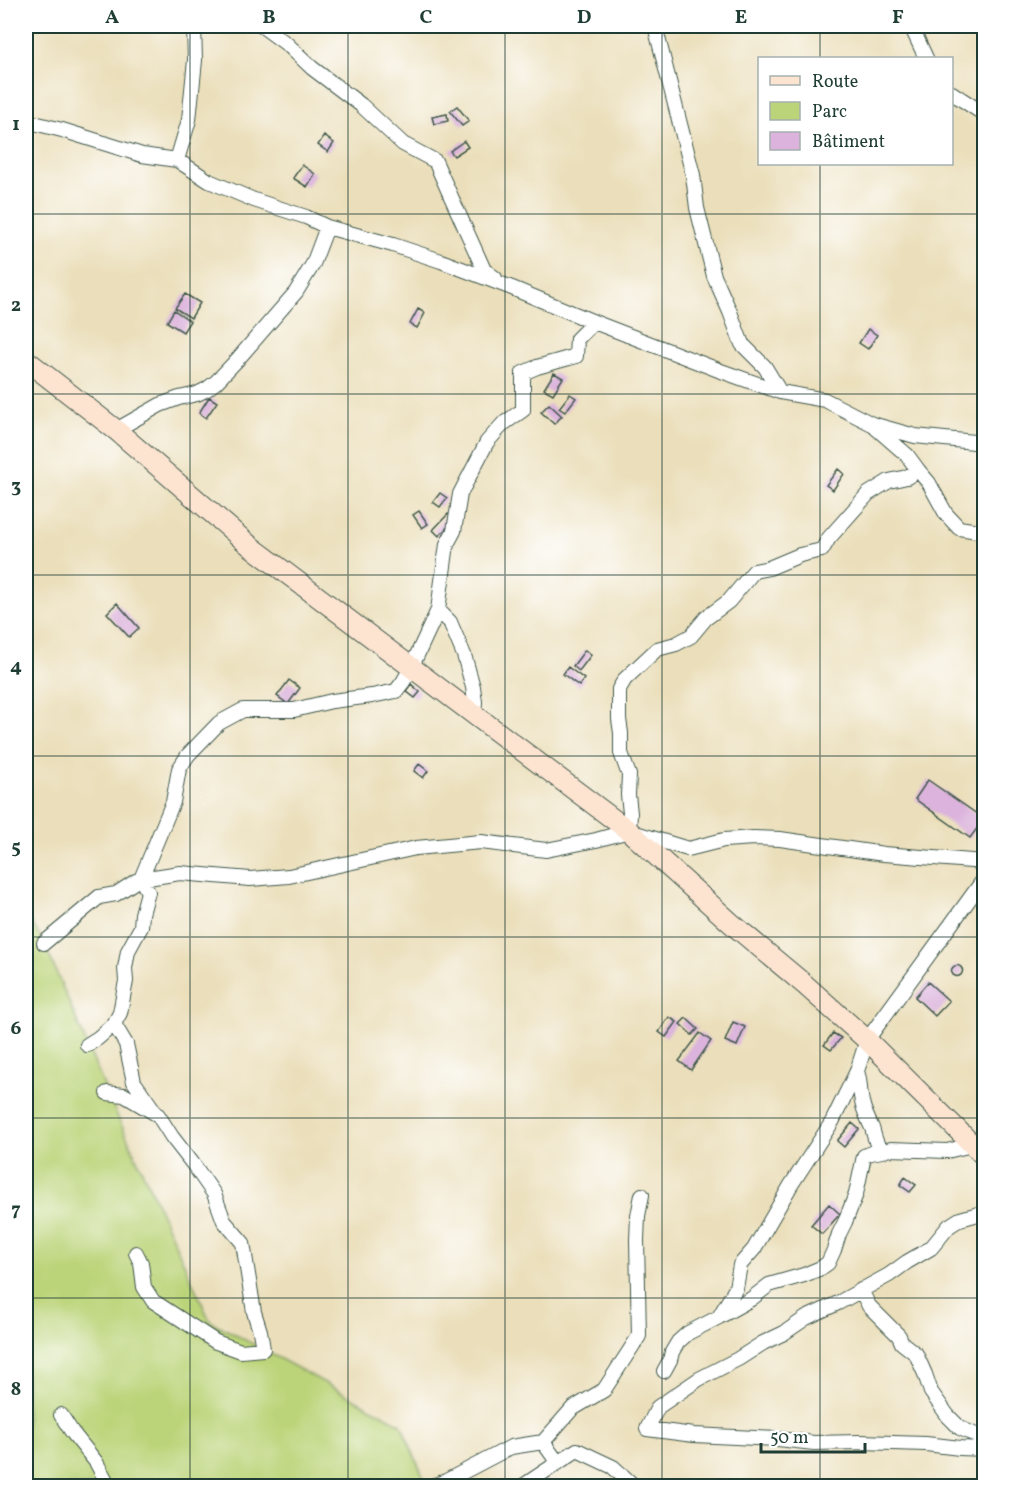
<svg xmlns="http://www.w3.org/2000/svg" width="1010" height="1512" font-family="Vollkorn,serif">
<style>
.green{fill:#bcd479;stroke:#6e8856;stroke-width:1.5}
.building{fill:#dbb3dc}
.lines{fill:none;stroke-linecap:round;stroke-linejoin:round}
.street-casing{stroke:#3e5548;stroke-width:16}
.secondary-casing{stroke:#3e5548;stroke-width:22}
.street{stroke:#fff;stroke-width:14}
.secondary{stroke:#fde4d1;stroke-width:20}
.grid{fill:none;stroke:#1f3d34;stroke-width:1.5;stroke-opacity:0.55}
.neatline{fill:none;stroke:#1f3d34;stroke-width:2}
.grid-label{font-size:20px;text-anchor:middle;font-weight:bold;fill:#1f3d34}
</style>
<rect width="100%" height="100%" fill="#fff"/>
<filter id="ink" filterUnits="userSpaceOnUse"><feTurbulence type="fractalNoise" baseFrequency=".0167" numOctaves="2"/><feDisplacementMap in="SourceGraphic" scale="12" xChannelSelector="R" yChannelSelector="G"/><feConvolveMatrix kernelMatrix="1 2 1 2 8 2 1 2 1" color-interpolation-filters="sRGB"/></filter>
<filter id="wash" filterUnits="userSpaceOnUse"><feTurbulence type="fractalNoise" baseFrequency=".008" numOctaves="4" result="noise"/><feDisplacementMap in="SourceGraphic" scale="24" xChannelSelector="R" yChannelSelector="G"/><feGaussianBlur stdDeviation="1.35" result="paint"/><feColorMatrix in="noise" values="0 0 0 0 0 0 0 0 0 0 0 0 0 0 0 0 0 1.4 0 .05"/><feComposite in="paint" operator="in"/></filter>
<g filter="url(#wash)">
<rect width="100%" height="100%" fill="#ebdfbb"/>
<path class="green" d="M26,914L44,943L107,1093L210,1321L401,1424L427,1486H26Z"/>
<g id="blocks">
<path class="building" d="M457,106L469,121L462,126L450,111Z
M447,114L448,121L434,124L432,117Z
M324,136L334,143L328,152L318,145Z
M464,141L468,147L454,156L450,151Z
M302,165L315,174L307,187L293,178Z
M185,294L200,303L191,318L175,308Z
M418,309L425,313L417,328L410,324Z
M174,310L190,321L183,332L167,322Z
M868,329L877,335L868,349L859,343Z
M554,373L563,378L553,394L544,389Z
M570,394L576,398L565,412L559,408Z
M209,397L217,402L206,418L199,413Z
M549,404L562,416L554,424L541,412Z
M838,469L844,474L833,490L826,485Z
M440,493L447,498L440,507L433,502Z
M419,511L428,524L422,528L413,515Z
M448,514L454,520L439,536L433,530Z
M117,603L139,628L129,637L107,613Z
M585,650L591,655L579,671L573,666Z
M568,667L584,679L579,686L563,674Z
M289,680L300,688L288,704L277,696Z
M411,684L420,692L415,698L406,691Z
M419,764L428,771L423,778L414,771Z
M928,780L984,819L970,838L915,799Z
M951.5 971a5.5 5.5 0 1 1 11 0a5.5 5.5 0 1 1-11 0Z
M928,982L949,1001L935,1016L915,997Z
M669,1017L677,1022L666,1037L659,1032Z
M686,1018L698,1029L692,1035L680,1024Z
M733,1022L745,1027L737,1046L725,1041Z
M700,1033L711,1041L691,1070L679,1061Z
M833,1033L841,1038L831,1050L824,1045Z
M852,1123L859,1129L844,1147L837,1141Z
M905,1177L916,1185L910,1192L900,1185Z
M829,1204L840,1214L822,1234L811,1225Z"/>
</g>
</g>
<g filter="url(#ink)">
<use href="#blocks" fill-opacity="0" stroke="#3e5548" stroke-width="1.5"/>
<g class="lines">
<defs>
<path id="street" d="M262,26L288,45L312,68L361,105L403,144L435,161L484,270L495,278
M655,26L693,175L697,208L714,276L730,312L742,344L765,367L780,392
M911,26L926,58
M952,93L984,114
M26,121L62,130L142,155L177,160L209,181L254,200L306,217L327,227L393,245L441,261L512,288L594,322L721,371L780,392L825,400L872,424L915,436L984,443
M177,160L189,120L195,60L194,26
M116,430L160,405L179,398L197,394L207,389L216,382L237,360L296,292L313,264L327,227
M918,470L929,483L946,514L959,528L984,532
M438,610L450,622L464,655L473,687L475,702L474,715
M629,831L630,813L628,795L629,775L621,753V733L619,719V689L625,679L657,649L676,644L691,636L706,618L729,601L754,571L769,568L800,555L822,550L829,538L868,494L889,481L907,477L918,470L907,455L876,428
M44,943L99,897L116,894L136,881L141,879L180,873L250,879L289,876L416,848L481,842L546,850L596,840L629,831L688,849L724,840L754,838L780,839L884,854L984,862
M114,1024L126,1044L134,1082L153,1109
M87,1045L98,1038L114,1024L120,1013L126,981L125,968L128,951L141,927L142,914L148,892L141,879L173,802L179,769L188,755L219,723L243,710H294L332,701L372,696L396,691L403,682L411,668L438,610L447,544L454,531L460,494L487,442L503,424L523,410V373L537,367L576,356L577,339L594,322
M857,1071C861,1083 859,1085 861,1096C862,1108 867,1117 872,1128C875,1137 875,1144 882,1151L891,1149L947,1151L972,1145L980,1147
M107,1093L124,1095L158,1115L172,1137L193,1164L214,1194L224,1221L243,1243L254,1312L260,1331L263,1349L241,1351L216,1342L153,1301L144,1287L141,1263L136,1253
M984,1211L982,1213L960,1219L949,1226L931,1248L907,1262L889,1275L838,1303L806,1318L784,1333L763,1343L738,1359L699,1379L658,1407L647,1429L694,1435L778,1439L814,1443L860,1442L926,1444L960,1448L984,1449
M861,1290L869,1306L899,1336L902,1343L916,1354L925,1374L931,1392L948,1416L960,1428L978,1436L984,1441
M719,1317L751,1299L769,1285L804,1275L821,1268L828,1263L834,1250L839,1234L845,1222L856,1194L864,1156L871,1153L882,1151
M664,1371L670,1360L672,1352L678,1342L688,1333L719,1317L736,1288L740,1265L754,1249L791,1185L832,1122L857,1071L867,1040L984,879
M61,1415L72,1432L96,1462L109,1486
M543,1442L572,1409L604,1390L639,1336L637,1240L638,1216L642,1195
M432,1486L446,1481L511,1447L543,1442L558,1463
M523,1486L577,1450L613,1467L634,1486"/>
<path id="secondary" d="M26,360L116,430L249,545L629,831L731,923L804,984L867,1040L984,1156"/>
</defs>
<use href="#street" class="street-casing"/>
<use href="#secondary" class="secondary-casing"/>
<use href="#street" class="street"/>
<use href="#secondary" class="secondary"/>
</g>
</g>
<path class="grid" d="M190,26V1486M348,26V1486M505,26V1486M662,26V1486M820,26V58M820,164V1486M26,214H984M26,394H984M26,575H984M26,756H984M26,937H984M26,1118H984M26,1298H984"/>
<rect width="1010" height="1512" fill="none" stroke="#fff" stroke-width="66"/>
<rect x="758" y="57" width="195" height="108" fill="#ffffff" stroke="#a5b1ae" stroke-width="1.5"/>
<rect x="770" y="76" width="30" height="9" fill="#fde4d1" stroke="#a5b1ae" stroke-width="1.5"/>
<text x="812" y="87" font-size="18" fill="#1f3d34">Route</text>
<rect x="770" y="102" width="30" height="18" fill="#bcd479" stroke="#a5b1ae" stroke-width="1.5"/>
<text x="812" y="117" font-size="18" fill="#1f3d34">Parc</text>
<rect x="770" y="132" width="30" height="18" fill="#dbb3dc" stroke="#a5b1ae" stroke-width="1.5"/>
<text x="812" y="147" font-size="18" fill="#1f3d34">Bâtiment</text>
<path d="M761 1443v9h104v-9" fill="none" stroke="#1f3d34" stroke-width="3"/>
<text x="770" y="1443" font-size="18" fill="#1f3d34" stroke="#ffffff" stroke-width="4.5" paint-order="stroke">50 m</text>
<rect x="33" y="33" width="944" height="1446" class="neatline"/>
<g class="grid-label">
<text x="112" y="23">A</text>
<text x="269" y="23">B</text>
<text x="426" y="23">C</text>
<text x="584" y="23">D</text>
<text x="741" y="23">E</text>
<text x="898" y="23">F</text>
<text x="16" y="130">1</text>
<text x="16" y="311">2</text>
<text x="16" y="492">3</text>
<text x="16" y="672">4</text>
<text x="16" y="853">5</text>
<text x="16" y="1034">6</text>
<text x="16" y="1215">7</text>
<text x="16" y="1395">8</text>
</g>
</svg>
